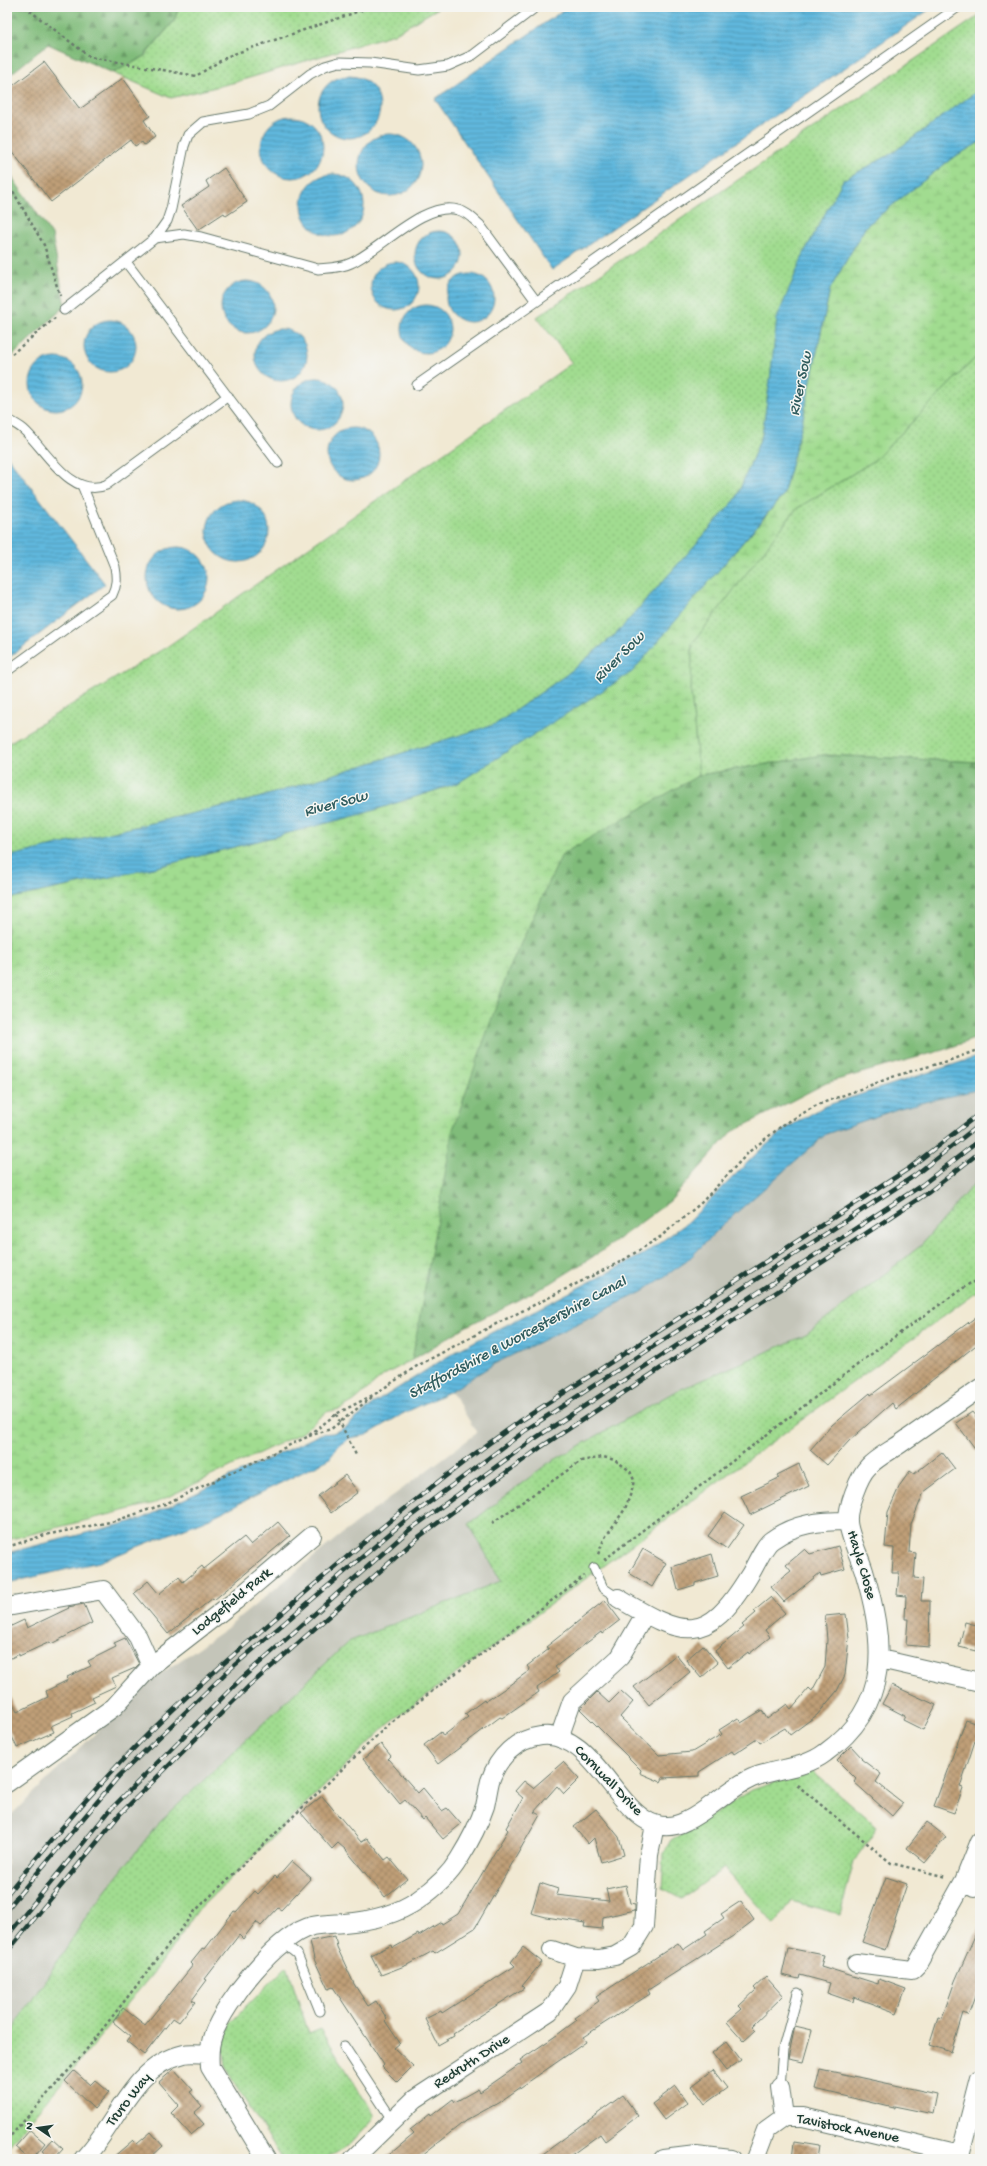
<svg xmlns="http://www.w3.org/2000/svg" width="987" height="2166" font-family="'Gochi Hand',sans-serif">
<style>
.industrial{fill:#c4c5b9}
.grass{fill:url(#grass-dots);stroke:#608c62}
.forest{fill:url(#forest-firs);stroke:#507c57}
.wetland{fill:url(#wetland-marsh);stroke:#608c62}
.water{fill:url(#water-rules);stroke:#407a88}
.building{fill:url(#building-cross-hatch)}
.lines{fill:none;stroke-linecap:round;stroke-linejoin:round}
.service-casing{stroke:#68796c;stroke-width:11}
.minor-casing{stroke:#68796c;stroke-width:20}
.path{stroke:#68796c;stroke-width:2.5;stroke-dasharray:3 3;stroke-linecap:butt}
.service{stroke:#fff;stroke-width:9}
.minor{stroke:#fff;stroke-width:18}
.rail-casing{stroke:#1f3d34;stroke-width:4.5}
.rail{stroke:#f6f6f2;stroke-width:3;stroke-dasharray:9;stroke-linecap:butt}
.path-bridge{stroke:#68796c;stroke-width:2.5;stroke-dasharray:3 3;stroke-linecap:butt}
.labels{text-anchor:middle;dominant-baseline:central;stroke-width:3;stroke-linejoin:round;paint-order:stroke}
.street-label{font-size:15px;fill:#1f3d34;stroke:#f6f6f2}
.water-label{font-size:16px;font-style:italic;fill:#2f5c5e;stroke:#f6f6f2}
</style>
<defs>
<pattern id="grass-dots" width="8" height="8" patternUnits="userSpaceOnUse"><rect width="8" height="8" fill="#a1dc90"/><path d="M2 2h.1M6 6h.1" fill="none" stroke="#8abe7d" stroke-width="1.8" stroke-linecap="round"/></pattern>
<pattern id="forest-firs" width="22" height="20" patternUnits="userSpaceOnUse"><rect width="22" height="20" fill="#80bc7a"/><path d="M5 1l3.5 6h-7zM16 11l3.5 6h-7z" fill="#689a65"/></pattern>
<pattern id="wetland-marsh" width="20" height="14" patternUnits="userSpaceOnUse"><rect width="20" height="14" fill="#a1dc90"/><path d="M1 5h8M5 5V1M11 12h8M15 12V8" fill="none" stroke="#8abe7d"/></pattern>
<pattern id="water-rules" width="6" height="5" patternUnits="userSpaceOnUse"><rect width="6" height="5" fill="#60b8dd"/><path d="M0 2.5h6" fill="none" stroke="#4f97b4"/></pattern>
<pattern id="building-cross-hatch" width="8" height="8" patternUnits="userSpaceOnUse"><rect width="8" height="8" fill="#bf9f77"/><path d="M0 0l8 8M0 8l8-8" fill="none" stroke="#9b8362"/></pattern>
</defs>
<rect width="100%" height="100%" fill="#f6f6f2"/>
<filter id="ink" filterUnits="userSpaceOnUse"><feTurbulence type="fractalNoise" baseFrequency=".025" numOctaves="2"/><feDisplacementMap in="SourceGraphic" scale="8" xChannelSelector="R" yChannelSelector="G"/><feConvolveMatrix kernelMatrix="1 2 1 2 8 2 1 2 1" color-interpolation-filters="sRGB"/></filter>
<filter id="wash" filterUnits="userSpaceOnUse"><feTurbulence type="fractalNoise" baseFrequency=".012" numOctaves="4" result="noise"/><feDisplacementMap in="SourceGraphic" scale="16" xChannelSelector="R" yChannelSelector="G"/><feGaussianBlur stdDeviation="0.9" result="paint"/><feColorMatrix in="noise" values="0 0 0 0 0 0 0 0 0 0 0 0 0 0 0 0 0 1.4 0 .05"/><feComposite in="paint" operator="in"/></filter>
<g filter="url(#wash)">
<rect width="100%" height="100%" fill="#f1e9d3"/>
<path class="industrial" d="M980,1089V1180L971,1187L919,1247L806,1335L674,1392L547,1464L469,1524L501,1581L348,1642L157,1825L93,1907L7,2038V1819L146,1684L227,1628L343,1533L477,1433L451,1391L494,1364L642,1292L687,1261L727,1221L826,1134L900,1108Z"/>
<path class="grass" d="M179,7H440L394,34L236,82L171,98L113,73L144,57L174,21Z
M980,15V89L891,154L843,180L770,380L762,435L736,499L616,634L566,675L496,724L258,798L7,857V744L168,646L572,363L537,317Z
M980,353V762L823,755L699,775L691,694L692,644L796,509L875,460Z
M980,1180V1289L389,1723L198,1910L159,1966L7,2148V2038L93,1907L157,1825L348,1642L501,1581L469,1524L547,1464L674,1392L806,1335L919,1247L971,1187Z
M811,1770L877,1827L854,1861L840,1914L791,1901L775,1925L724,1868L682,1899L662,1888L664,1852L671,1840L752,1790Z
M287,1966L309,2034L321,2029L375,2117L349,2145L326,2159H283L233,2082L226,2065L223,2046L230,2023Z"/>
<path class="forest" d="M7,7H179L174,21L143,57L113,73L48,44L7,77Z
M7,170L52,235L65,306L7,361Z
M823,755L980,762V1037L943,1050L826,1083L732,1132L670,1201L602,1251L551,1283L465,1327L412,1360L453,1129L509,969L562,854L699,775Z"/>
<path class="wetland" d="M980,142V353L875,460L796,509L692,644L691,694L699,775L562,854L509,969L453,1129L412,1360L384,1375L354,1401L340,1409L326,1412L301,1433L155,1503L7,1540V899L153,868L362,814L458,783L724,564L765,517L783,495L801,428L830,289L866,226L951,159Z"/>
<path class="water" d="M568,7H933L552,270L435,99Z
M318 107a31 31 0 1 1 62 0a31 31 0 1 1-62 0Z
M980,89V142L951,159L866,226L830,289L801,428L783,495L632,672L458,783L362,814L153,868L7,899V857L258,798L496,724L566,675L616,634L736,499L762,435L770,380L777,318L805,251L843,180L891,154Z
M261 147a31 31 0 1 1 62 0a31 31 0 1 1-62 0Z
M359 165a31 31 0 1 1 62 0a31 31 0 1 1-62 0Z
M302 205a31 31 0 1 1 62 0a31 31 0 1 1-62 0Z
M415 255a24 24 0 1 1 48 0a24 24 0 1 1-48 0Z
M371 286a24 24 0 1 1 48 0a24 24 0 1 1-48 0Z
M446 298a24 24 0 1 1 48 0a24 24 0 1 1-48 0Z
M221 307a26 26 0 1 1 52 0a26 26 0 1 1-52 0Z
M402 329a24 24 0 1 1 48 0a24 24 0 1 1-48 0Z
M84 346a26 26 0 1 1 52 0a26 26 0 1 1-52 0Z
M255 355a26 26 0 1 1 52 0a26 26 0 1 1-52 0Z
M30 384a26 26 0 1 1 52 0a26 26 0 1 1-52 0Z
M291 404a26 26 0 1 1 52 0a26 26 0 1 1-52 0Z
M327 454a26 26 0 1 1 52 0a26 26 0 1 1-52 0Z
M7,456L105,584L7,659Z
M207 531a31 31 0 1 1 62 0a31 31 0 1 1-62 0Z
M147 578a31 31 0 1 1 62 0a31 31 0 1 1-62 0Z
M980,1056V1089L900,1108L826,1134L727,1221L687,1261L642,1292L494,1364L451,1391L404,1413L367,1435L350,1438L339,1445L329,1459L210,1518L99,1562L7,1583V1553L142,1519L321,1434L333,1433L346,1427L376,1402L458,1350L644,1254L687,1223L758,1152L787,1128L825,1106Z"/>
<g id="blocks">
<path class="building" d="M44,62L80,109L123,78L150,116L144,120L155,137L144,145L142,142L135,146L131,140L51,202L7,145V90Z
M224,168L247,202L226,216L224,213L198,230L181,206L209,187L206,181Z
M980,1314V1342L896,1409L892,1403L850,1440L827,1465L810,1450L832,1425L870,1393L871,1395Z
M972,1412L980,1422V1455L956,1423Z
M942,1452L955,1469L924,1492L911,1524L909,1552L916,1553L914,1578L923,1579L921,1601H930L929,1647L906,1645L908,1619H905L906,1596L897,1595L899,1573H892L894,1548L885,1547L888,1512L900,1485L910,1471L914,1474Z
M799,1464L809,1486L750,1515L741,1496L779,1478L777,1475Z
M345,1475L358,1492L331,1513L318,1496Z
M725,1512L744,1525L727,1549L708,1536Z
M278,1522L290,1536L214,1600L213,1598L168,1634L134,1593L148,1581L159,1594L179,1577L183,1582L202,1566L204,1569L244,1537L251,1545Z
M838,1546L845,1569L821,1576L820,1573L784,1602L771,1587L791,1571L786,1565L805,1549L810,1554Z
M643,1549L666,1563L652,1587L629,1573Z
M712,1554L718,1576L695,1583V1585L678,1590L672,1567Z
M771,1597L785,1613L765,1630L770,1637L749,1654L748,1652L728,1668L715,1651L744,1627L742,1625L756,1613L754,1611Z
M605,1600L620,1620L602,1634L601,1632L555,1667L559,1672L537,1688L539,1692L502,1718L500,1717L438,1764L424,1745L441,1732L443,1736L468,1717L465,1714L484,1700L485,1702L504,1689L530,1670L527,1666L549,1649L546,1647Z
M84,1604L92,1623L51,1644L50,1642L19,1656V1654L7,1660V1628L24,1620L27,1628L69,1608L68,1607Z
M846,1614L849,1638L845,1675L837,1691L817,1715L790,1735L785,1728L760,1743L757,1739L734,1754L732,1751L699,1772V1776L663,1778L661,1782L640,1773L641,1770L580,1709L597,1692L609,1703L621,1691L633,1702L620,1717L659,1755L692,1752L722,1734L719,1730L738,1718L741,1723L762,1710L767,1719L787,1704L791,1709L809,1688L812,1691L825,1667L827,1640L825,1616Z
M965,1622L980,1626V1637L976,1651L959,1647Z
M125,1638L139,1664L135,1668L112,1678L116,1686L92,1697L95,1702L72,1713L73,1716L51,1726L54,1732L17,1748L7,1725V1691L17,1712L48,1697L46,1691L68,1680L67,1677L91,1666L88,1661L116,1647L114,1643Z
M703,1645L718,1663L701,1678L686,1660Z
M676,1655L690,1672L649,1705L634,1687Z
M892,1685L936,1705L923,1730L903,1720L905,1716L882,1704Z
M966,1720L980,1725V1743L975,1741L960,1787L963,1788L954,1813L934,1806Z
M381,1744L391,1756L388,1759L418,1793L423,1788L442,1811L447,1808L461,1824L443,1839L425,1818L423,1820L405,1800L400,1804L363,1759Z
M851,1746L862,1758L861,1759L881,1774L876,1782L903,1803L892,1816L854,1782L856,1779L837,1760Z
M563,1762L579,1779L564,1794L557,1786L534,1812L540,1815L475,1928L435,1953L433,1951L407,1965L381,1975L371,1955L392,1945L393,1948L418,1934L419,1936L441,1922L442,1924L458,1914L508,1830L506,1828L523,1798L515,1791L524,1781L533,1788Z
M322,1796L361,1842L367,1838L385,1860L389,1857L407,1879L385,1897L346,1850L338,1843L332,1849L301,1813Z
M596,1809L619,1837L624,1855L601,1862L594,1838L588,1844L574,1827Z
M927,1822L946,1837L925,1863L907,1848Z
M292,1861L311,1878L281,1910L278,1908L261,1926L256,1922L243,1939L239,1935L205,1979L207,1980L192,2000L195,2002L179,2022L173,2018L144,2055L126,2041L130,2036L113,2022L123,2008L145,2025L193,1965L191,1963L203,1948L205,1949L234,1911L236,1912L255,1891L258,1894L275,1876L277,1878Z
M886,1877L907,1884L885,1950L862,1942Z
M540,1883L558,1889L556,1895L609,1901L606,1889L626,1885L630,1903L635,1904V1910L603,1917L602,1929L584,1927L585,1923L546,1917L531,1913Z
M741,1901L754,1920L733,1936L648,1990L650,1994L583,2037L586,2042L498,2103L465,2121L417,2159H384L414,2134L410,2130L430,2114L431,2116L453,2099L455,2102L478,2089L480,2092L522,2063L520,2060L557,2035L577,2020L575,2018L599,2001L596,1997L678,1943L683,1950L707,1934L705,1931L724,1918L721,1914Z
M980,1924V1983L968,2015L963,2013L951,2052L929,2045L938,2017L942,2018L955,1981Z
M335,1936L337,1947L354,1984L368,2006L376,2001L387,2019L385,2021L400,2043L394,2048L413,2066L397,2082L382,2067L384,2065L333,1987L328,1989L314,1959L310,1941Z
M523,1947L542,1962L522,1986L524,1988L453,2033L454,2036L438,2045L425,2019L441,2011L442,2013L515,1966L511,1962Z
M788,1948L824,1955L821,1966L878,1984L879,1979L906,1989L897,2013L854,1997L853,2002L827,1993L830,1983L800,1975L799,1979L782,1975Z
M766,1977L783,1996L752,2026L756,2030L744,2041L727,2022L742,2009L739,2006L756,1990L754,1988Z
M795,2026L812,2030L803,2062L788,2059Z
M727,2041L741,2060L726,2071L712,2053Z
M174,2069L193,2090L190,2092L202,2106L194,2113L204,2124L191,2135L171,2113L179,2105L159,2082Z
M820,2069L937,2094L933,2114L894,2106V2108L815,2089Z
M713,2070L727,2088L705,2104L692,2086Z
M74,2071L90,2085L95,2080L109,2092L94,2109L65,2081Z
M676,2086L688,2102L664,2120L652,2104Z
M623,2095L638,2116L605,2141L600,2134L566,2159H536Z
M30,2130L45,2143L32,2159H29L15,2147Z
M151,2132L163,2146L150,2158L151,2159H111L133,2140L137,2144Z
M52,2139L63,2149L54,2159L42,2150Z
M794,2142L819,2146L817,2159H792Z"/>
</g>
</g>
<g filter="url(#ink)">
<use href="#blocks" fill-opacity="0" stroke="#68796c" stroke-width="1"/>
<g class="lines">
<defs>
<path id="service" d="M155,238L184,234L201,237L318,269C329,268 341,268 351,263C380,250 425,200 458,210C467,212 473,219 480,225L536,301
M126,262L278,463
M64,310L155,238L167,221L171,209L184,146L188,135L203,122L249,114L269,106L310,74L325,66L339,62L370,63L419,70L448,66L473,55L536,7
M417,385L958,7
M7,419C12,422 18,425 23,429C45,448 70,499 106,485L228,396
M7,671L112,595C117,585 117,578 115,567L82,485
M594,1568L603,1588L618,1598
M282,1942L297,1954L320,2011
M344,2046L393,2121
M780,2087L783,2049L798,1993"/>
<path id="minor" d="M618,1598C683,1637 706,1647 749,1576C755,1567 764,1545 772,1540C795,1523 821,1521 848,1521
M7,1607L103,1590L138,1637L151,1666L114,1707L7,1783
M880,1659L980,1682
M151,1666L235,1601L312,1536
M559,1738L572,1701L620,1657L645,1614
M974,1888L964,1881L980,1841
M552,1950L576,1958L599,1959L615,1956L631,1947L644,1926L649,1855L655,1825
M856,1963L912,1970L917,1965L964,1881L980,1883
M780,2087L784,2117
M784,2117H803L960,2154
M83,2159C117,2125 132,2066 184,2054C191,2052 201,2054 209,2054
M266,2159L210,2067C209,2056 209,2046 213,2035C225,2002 277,1935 312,1926C322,1924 334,1924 344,1923C370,1921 396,1915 418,1900C434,1889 449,1876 459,1859C469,1843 479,1824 485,1806C487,1798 488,1789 490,1781C498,1757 516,1739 541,1736C603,1728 624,1853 686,1821C710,1810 727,1789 752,1778C776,1768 804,1769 825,1753C892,1705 885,1641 864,1571C860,1558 848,1533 848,1521C847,1508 859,1476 868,1467C876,1458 890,1451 900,1444C927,1425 953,1407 980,1388
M353,2159L415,2099L550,2011L567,1986L576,1958
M663,2159L696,2155L731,2159
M755,2159L766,2130L784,2117
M959,2159L980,2078"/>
</defs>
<use href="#service" class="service-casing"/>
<use href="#minor" class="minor-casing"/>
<path class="path" d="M25,7L90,57L196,76L228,56L371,7
M7,181L44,245L60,296
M7,358L55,318
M309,1436L331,1429L372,1397
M492,1523L581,1461L603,1457L615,1460L630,1471L634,1480L632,1490L625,1509L604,1539L597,1557
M7,1547L45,1535L115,1521L165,1504L307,1437L336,1414L375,1394L417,1366L492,1326L622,1261L660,1237L701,1203L750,1151L783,1125L817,1105L898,1075L948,1061L980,1049
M604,1560L887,1342L969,1284L980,1280
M797,1785L891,1863L946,1877
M7,2140L83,2054L195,1911L389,1724L584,1576"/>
<use href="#service" class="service"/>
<use href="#minor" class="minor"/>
<defs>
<path id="rail" d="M7,1894C49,1842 92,1791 139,1743C192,1689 251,1640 308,1590C377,1531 444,1474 519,1422L908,1169L980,1113
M7,1909L119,1776L230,1669L407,1519L526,1430L914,1176L980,1124
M7,1936L111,1809L241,1679L408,1531L534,1439L922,1185L980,1140
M7,1952L120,1814L248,1687L420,1536L541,1447L929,1192L980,1152"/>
</defs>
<use href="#rail" class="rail-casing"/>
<use href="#rail" class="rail"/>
<path class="path-bridge" d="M336,1414L356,1455"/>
</g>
</g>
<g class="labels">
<g class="street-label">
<text transform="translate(861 1565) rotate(73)">Hayle Close</text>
<text transform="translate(232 1602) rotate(-39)">Lodgefield Park</text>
<text transform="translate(608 1781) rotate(46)">Cornwall Drive</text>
<text transform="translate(472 2062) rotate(-33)">Redruth Drive</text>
<text transform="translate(129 2100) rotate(-52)">Truro Way</text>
<text transform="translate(848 2129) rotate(11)">Tavistock Avenue</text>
</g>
<g class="water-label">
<text transform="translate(802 384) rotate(-78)">River Sow</text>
<text transform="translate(620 658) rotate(-45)">River Sow</text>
<text transform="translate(336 805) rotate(-15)">River Sow</text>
<text transform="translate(518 1339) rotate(-28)">Staffordshire &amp; Worcestershire Canal</text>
</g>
</g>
<rect width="987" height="2166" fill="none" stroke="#f6f6f2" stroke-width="24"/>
<g transform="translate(38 2128) rotate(283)" stroke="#f6f6f2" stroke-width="3" paint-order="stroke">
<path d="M0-3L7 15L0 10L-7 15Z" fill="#1f3d34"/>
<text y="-6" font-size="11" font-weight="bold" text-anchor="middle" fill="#1f3d34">N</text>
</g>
</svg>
